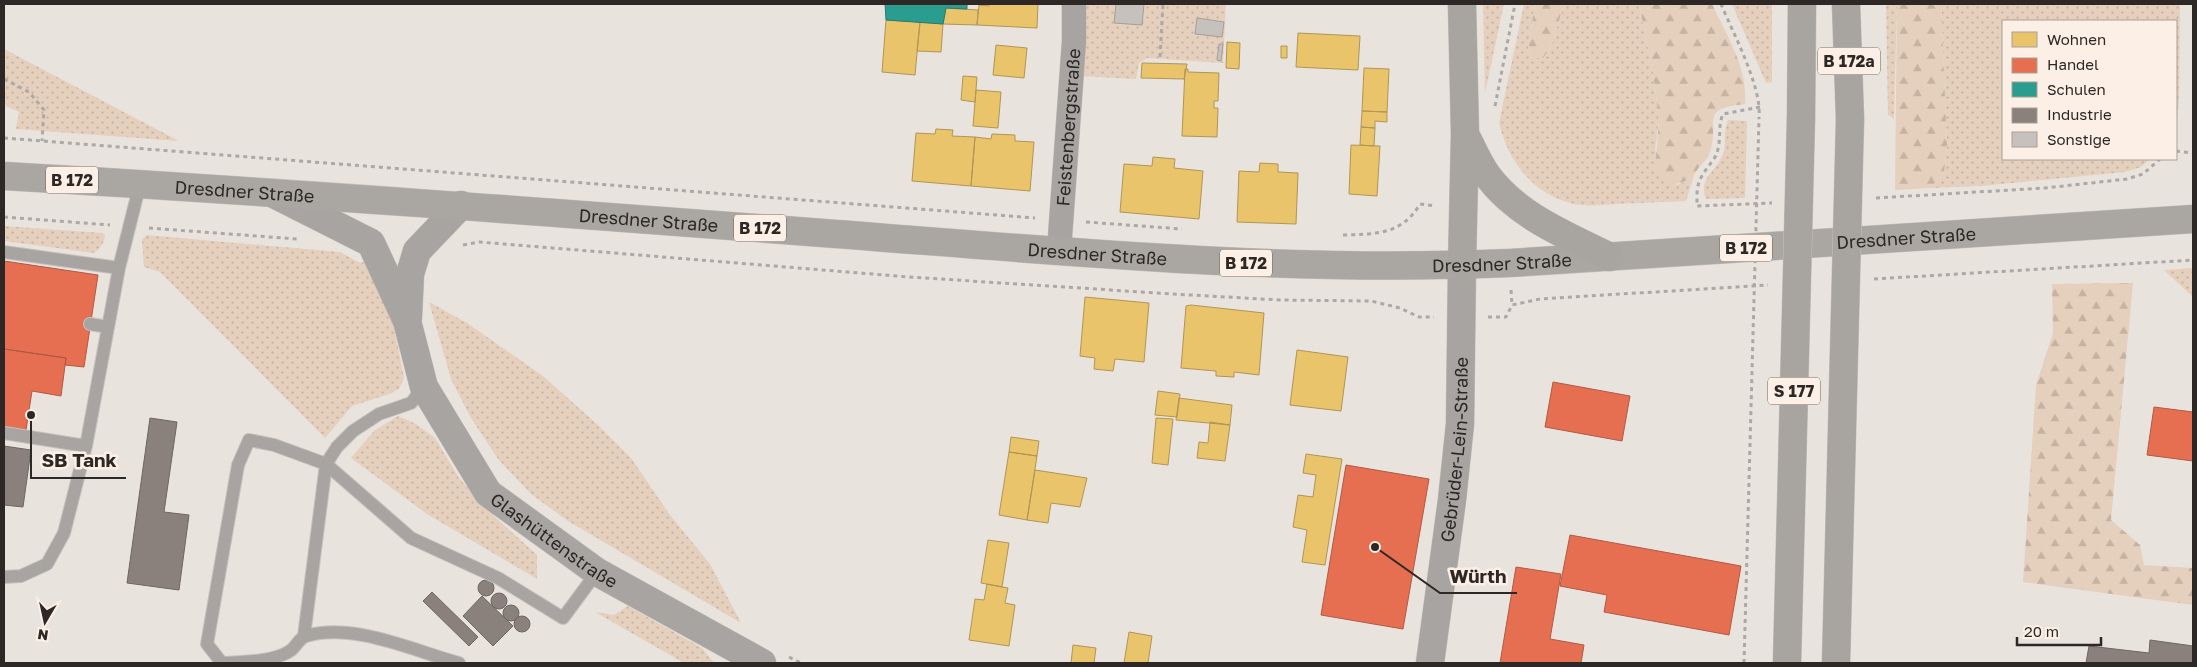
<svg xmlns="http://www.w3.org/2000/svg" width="2197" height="667" font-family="'Golos Text',sans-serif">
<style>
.grass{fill:url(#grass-dots)}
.forest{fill:url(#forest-firs)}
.homes{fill:#e9c46a;stroke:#b19555}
.shops{fill:#e76f51;stroke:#af5a44}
.schools{fill:#2a9d8f;stroke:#2b7a6f}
.industry{fill:#8a817c;stroke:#6e6662}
.building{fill:#c6c1bd;stroke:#a49f9a}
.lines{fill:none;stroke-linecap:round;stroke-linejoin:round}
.service-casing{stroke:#c6c1bd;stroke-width:14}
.minor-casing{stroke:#c6c1bd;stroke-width:25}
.tertiary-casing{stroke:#c6c1bd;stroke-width:29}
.primary-casing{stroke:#c6c1bd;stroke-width:29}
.trunk-casing{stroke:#c6c1bd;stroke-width:29}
.path{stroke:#aba8a6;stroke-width:3;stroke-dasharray:4 4;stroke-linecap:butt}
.service{stroke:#a7a4a2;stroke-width:12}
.minor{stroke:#a7a4a2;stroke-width:24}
.tertiary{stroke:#a7a4a2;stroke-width:28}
.primary{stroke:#aaa7a3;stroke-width:28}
.trunk{stroke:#a8a4a0;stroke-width:28}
.trunk-bridge-casing{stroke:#c6c1bd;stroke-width:29;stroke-linecap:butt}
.path-bridge{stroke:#aba8a6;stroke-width:3;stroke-dasharray:4 4;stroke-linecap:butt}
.trunk-bridge{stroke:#a8a4a0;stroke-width:28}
.labels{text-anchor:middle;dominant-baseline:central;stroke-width:5;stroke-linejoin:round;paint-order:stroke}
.shield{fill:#fcefe5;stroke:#6b645f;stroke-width:1}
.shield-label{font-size:16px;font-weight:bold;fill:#2d2825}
.street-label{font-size:18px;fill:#2d2825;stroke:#fcefe5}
.leader{fill:none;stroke:#2d2825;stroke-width:2}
.callout-dot{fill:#2d2825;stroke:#fcefe5;stroke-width:2}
.callout-label{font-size:19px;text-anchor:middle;font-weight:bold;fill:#2d2825;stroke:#fcefe5;stroke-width:5;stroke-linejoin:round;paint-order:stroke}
</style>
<defs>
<pattern id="grass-dots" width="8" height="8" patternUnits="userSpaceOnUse" patternTransform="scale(1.25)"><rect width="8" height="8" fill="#e5cfbd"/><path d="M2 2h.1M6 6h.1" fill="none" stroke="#c5b2a2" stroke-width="1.8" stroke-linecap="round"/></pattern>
<pattern id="forest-firs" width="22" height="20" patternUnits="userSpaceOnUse" patternTransform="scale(1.25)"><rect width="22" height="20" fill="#e5cfbd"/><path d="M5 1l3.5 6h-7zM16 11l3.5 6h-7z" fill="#c5b2a2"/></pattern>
</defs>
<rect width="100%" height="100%" fill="#e9e3dd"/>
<path class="grass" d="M1080,4H1226L1223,63L1147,58L1139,63L1136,79L1080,76Z
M1483,4H1504L1485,93Z
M1524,4H1535L1528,49L1532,58H1543L1551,47L1564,4H1639L1653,73L1659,119L1655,150L1677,185L1693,178L1686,201C1662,202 1639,203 1616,204C1601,205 1584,207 1570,203C1531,192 1508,160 1499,123Z
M1732,4H1772V82L1766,83Z
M1886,4H1897L1894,119L1888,115Z
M1941,4H2180L2179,101L2176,126V21H2003V159H2150L2141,167L2125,172L1981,186L1930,188L1944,173L1947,145Z
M4,49L179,141L16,129L19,112L4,105Z
M1728,120L1747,121L1745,198L1706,199C1697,178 1719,170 1724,151C1726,140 1724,130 1728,120Z
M4,226L102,233L105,235C104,243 101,248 94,253L4,241Z
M146,235L340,252L360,263L370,260L386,286L404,378L399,389L389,394L352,406L325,438L160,272L144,267L142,240Z
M2193,268V297L2164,270Z
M429,302L467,323L543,376L599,426L631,458L670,515L710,564L741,623L568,521L531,494L498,459L471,418L451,379Z
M398,416L416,424L435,438L459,478L496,518L537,555V579L427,514L351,458L374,431Z
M628,606L702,648L714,663H684L595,612L614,615Z"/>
<path class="forest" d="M1535,4H1564L1551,47L1543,58H1532L1528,49Z
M1639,4H1712C1727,36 1748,68 1745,104C1698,109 1720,120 1710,152C1707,162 1696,167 1693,178C1674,186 1669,187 1655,171L1659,119L1653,73Z
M1897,4H1941L1947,145L1944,173L1930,188L1895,190Z
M2133,283L2111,520L2140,545L2144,565L2193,568V605L2023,582L2036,385L2053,333L2052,284Z"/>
<path class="homes" d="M989,4H1038L1037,28L977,25L979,5L989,6Z
M946,8L978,10L977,25L943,24Z
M886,20L920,22L915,75L882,72Z
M920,22L943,24L941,52L917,51Z
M1298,33L1360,36L1358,70L1296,67Z
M1227,42L1240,43L1239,69L1226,68Z
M996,45L1027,48L1024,78L993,75Z
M1281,46H1287V58H1281Z
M1142,63L1187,64L1184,79L1141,78Z
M1364,68L1389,69L1387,112L1362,111Z
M1185,69H1188V72L1219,73L1218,101H1214V108H1218L1217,137L1182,136Z
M963,76L977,77L975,102L961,100Z
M976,90L1001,92L998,128L973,126Z
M1362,111L1387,112V122L1375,121V128L1361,127Z
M1361,127L1375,128L1374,146L1360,145Z
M936,129L953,130L952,136L975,137L971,186L912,181L916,133L935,134Z
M992,134L1015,135V141L1034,142L1030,191L971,186L975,137L991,139Z
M1351,145L1380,146L1377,196L1349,194Z
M1153,157L1175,159L1174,168L1203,171L1199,219L1120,212L1124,164L1152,166Z
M1260,163L1278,164V172L1298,173L1296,224L1237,222L1239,171L1259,172Z
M1085,297L1149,303L1144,362L1115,359L1113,371L1094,369L1095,358L1080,356Z
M1191,305L1264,313L1259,375L1234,372V377L1216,376V371L1181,368L1186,306Z
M1297,350L1348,357L1341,411L1290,405Z
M1158,391L1180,394L1177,417L1155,415Z
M1179,398L1232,405L1230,425L1176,420Z
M1156,418L1173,419L1168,465L1152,463Z
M1210,422L1230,425L1225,461L1197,458L1199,442L1208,443Z
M1011,437L1039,441L1037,456L1009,452Z
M1009,452L1037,456L1027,520L999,515Z
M1306,454L1342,459L1325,565L1302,562L1307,530L1293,527L1298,495L1313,497L1316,475L1303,473Z
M1035,470L1087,478L1080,507L1051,503L1048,523L1027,520Z
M988,540L1009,543L1002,587L981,583Z
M987,584L1008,588L1005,603L1015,605L1009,646L969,640L975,599L984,600Z
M1129,632L1152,636L1148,663H1124Z
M1073,645L1096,648L1094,663H1071Z"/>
<path class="shops" d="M4,261L98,275L84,367L65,365L66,358L4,349Z
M4,349L66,358L61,396L32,391L26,430L4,427Z
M1553,382L1630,396L1622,441L1545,427Z
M2154,407L2193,412V461L2147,455Z
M1346,465L1429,479L1403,629L1321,615Z
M1570,535L1741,566L1729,635L1604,612L1607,595L1560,586Z
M1516,567L1561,574L1550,639L1584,645L1581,663H1500Z"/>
<path class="schools" d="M885,4H967V9L946,8L943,24L886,20Z"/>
<path class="industry" d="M150,418L177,422L164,512L189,515L179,590L127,583Z
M4,446L31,450L23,507L4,505Z
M478 588a8 8 0 1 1 16 0a8 8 0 1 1-16 0Z
M432,592L478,637L469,646L423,601Z
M491 601a8 8 0 1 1 16 0a8 8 0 1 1-16 0Z
M482,596L513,626L493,646L463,616Z
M503 613a8 8 0 1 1 16 0a8 8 0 1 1-16 0Z
M514 624a8 8 0 1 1 16 0a8 8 0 1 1-16 0Z
M2150,640L2193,646V663H2086L2089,646L2149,653Z"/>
<path class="building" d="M1116,4H1144L1142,25L1114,23Z
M1197,18L1224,22L1222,37L1195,34Z
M1219,44H1223L1221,61L1217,60Z"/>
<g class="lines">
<defs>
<path id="service" d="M4,252L119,268
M90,324L108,327
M4,433L86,446L64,533L47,564L21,576L4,577
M86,446L119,268L140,184
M304,636L326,464L337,447L353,431L379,414L411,403L424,387
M459,663C414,651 353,622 306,636C299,638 296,647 290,651C273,662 242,662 222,663L207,644L238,465L249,440L274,445L326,464L411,538L498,578L563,618L597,572"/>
<g id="minor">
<path id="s1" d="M1059,251L1074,41V4"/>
</g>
<g id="tertiary">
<path id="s2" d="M272,193L371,243L407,321L424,387L488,493L597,572L762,663"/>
<path d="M408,317L410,274L417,251L461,205"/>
<path id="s3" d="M1430,663L1452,500L1460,424L1462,265"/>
</g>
<g id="primary">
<path id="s4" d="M4,176C281,192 559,213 836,234C1061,251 1285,273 1510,263L2193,219"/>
</g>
<path id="trunk" d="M1846,4L1850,119
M1801,118L1802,4
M1467,138C1473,150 1479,164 1487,175C1517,216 1566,235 1610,257
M1462,265L1465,134L1462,4"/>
</defs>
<use href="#service" class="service-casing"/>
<use href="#minor" class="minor-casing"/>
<use href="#tertiary" class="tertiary-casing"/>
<use href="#primary" class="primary-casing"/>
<use href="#trunk" class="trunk-casing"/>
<path class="path" d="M1721,4C1733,33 1762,87 1759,117
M1160,57L1163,4
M4,79L29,92L44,110L42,141
M1495,106L1515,4
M1760,107L1723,114C1718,125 1721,137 1718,149C1716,160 1707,166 1702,176C1696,185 1697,196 1697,206L1772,203
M4,138L1035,218
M2176,151L2193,153
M1876,198L2045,188L2127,179L2143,174L2160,159
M4,217L110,225
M1086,222L1182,229
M149,228L297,239
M1343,235C1375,234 1402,235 1420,204L1435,206
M463,245L479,242L909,277L1173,294L1280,300L1371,301L1400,308L1419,317H1434
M1874,279L2193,260
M1511,290L1512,305
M1488,317H1506L1512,305L1540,299L1768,285
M789,657L801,663"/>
<use href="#service" class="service"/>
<use href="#minor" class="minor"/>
<use href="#tertiary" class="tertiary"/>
<use href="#primary" class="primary"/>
<use href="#trunk" class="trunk"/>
<defs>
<path id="trunk-bridge" d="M1787,663L1801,118
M1836,663L1850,119"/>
</defs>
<use href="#trunk-bridge" class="trunk-bridge-casing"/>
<path class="path-bridge" d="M1744,663L1759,117"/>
<use href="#trunk-bridge" class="trunk-bridge"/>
</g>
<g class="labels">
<g class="shield">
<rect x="1818" y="47.5" width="62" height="27" rx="4"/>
<rect x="46" y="166.5" width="52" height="27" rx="4"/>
<rect x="734" y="214.5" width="52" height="27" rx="4"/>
<rect x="1720" y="234.5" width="52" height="27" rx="4"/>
<rect x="1220" y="249.5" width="52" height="27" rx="4"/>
<rect x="1768" y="377.5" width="52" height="27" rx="4"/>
</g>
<g class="shield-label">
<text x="1849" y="61">B 172a</text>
<text x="72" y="180">B 172</text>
<text x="760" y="228">B 172</text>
<text x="1746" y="248">B 172</text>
<text x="1246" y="263">B 172</text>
<text x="1794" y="391">S 177</text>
</g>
<g class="street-label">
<text stroke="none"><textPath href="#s1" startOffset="124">Feistenbergstraße</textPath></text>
<text stroke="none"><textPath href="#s4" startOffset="241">Dresdner Straße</textPath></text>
<text stroke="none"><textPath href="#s4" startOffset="646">Dresdner Straße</textPath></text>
<text stroke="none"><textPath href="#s4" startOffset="1906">Dresdner Straße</textPath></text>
<text stroke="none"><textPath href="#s4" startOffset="1096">Dresdner Straße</textPath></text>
<text stroke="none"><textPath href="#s4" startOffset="1501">Dresdner Straße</textPath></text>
<text stroke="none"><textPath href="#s3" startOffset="215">Gebrüder-Lein-Straße</textPath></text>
<text stroke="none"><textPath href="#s2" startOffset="470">Glashüttenstraße</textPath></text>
</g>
</g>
<path class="leader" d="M31 415L31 478H126M1375 547L1440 593H1517"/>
<g class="callout-dot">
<circle cx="31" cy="415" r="5"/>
<circle cx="1375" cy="547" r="5"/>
</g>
<g class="callout-label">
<text x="79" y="467">SB Tank</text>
<text x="1478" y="583">Würth</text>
</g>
<rect width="2197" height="667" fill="none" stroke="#2d2825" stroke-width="10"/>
<rect x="2002" y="20" width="175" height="140" fill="#fcefe5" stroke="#a99f98"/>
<rect x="2012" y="32" width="25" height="15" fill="#e9c46a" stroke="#a99f98"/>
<text x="2047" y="45" font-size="15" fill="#2d2825">Wohnen</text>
<rect x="2012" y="58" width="25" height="15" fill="#e76f51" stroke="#a99f98"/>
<text x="2047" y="70" font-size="15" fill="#2d2825">Handel</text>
<rect x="2012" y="82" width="25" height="15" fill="#2a9d8f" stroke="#a99f98"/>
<text x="2047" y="95" font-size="15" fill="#2d2825">Schulen</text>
<rect x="2012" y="108" width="25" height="15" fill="#8a817c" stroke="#a99f98"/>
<text x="2047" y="120" font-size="15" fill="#2d2825">Industrie</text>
<rect x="2012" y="132" width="25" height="15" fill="#c6c1bd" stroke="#a99f98"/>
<text x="2047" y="145" font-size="15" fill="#2d2825">Sonstige</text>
<g transform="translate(45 622) rotate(189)" stroke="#fcefe5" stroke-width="4" paint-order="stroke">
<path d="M0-4L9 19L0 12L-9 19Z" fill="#2d2825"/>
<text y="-8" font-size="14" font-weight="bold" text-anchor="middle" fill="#2d2825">N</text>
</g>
<path d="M2017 637v8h84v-8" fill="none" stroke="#2d2825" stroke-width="2.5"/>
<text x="2024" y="637" font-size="15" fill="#2d2825" stroke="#fcefe5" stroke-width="4" paint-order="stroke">20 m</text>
</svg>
